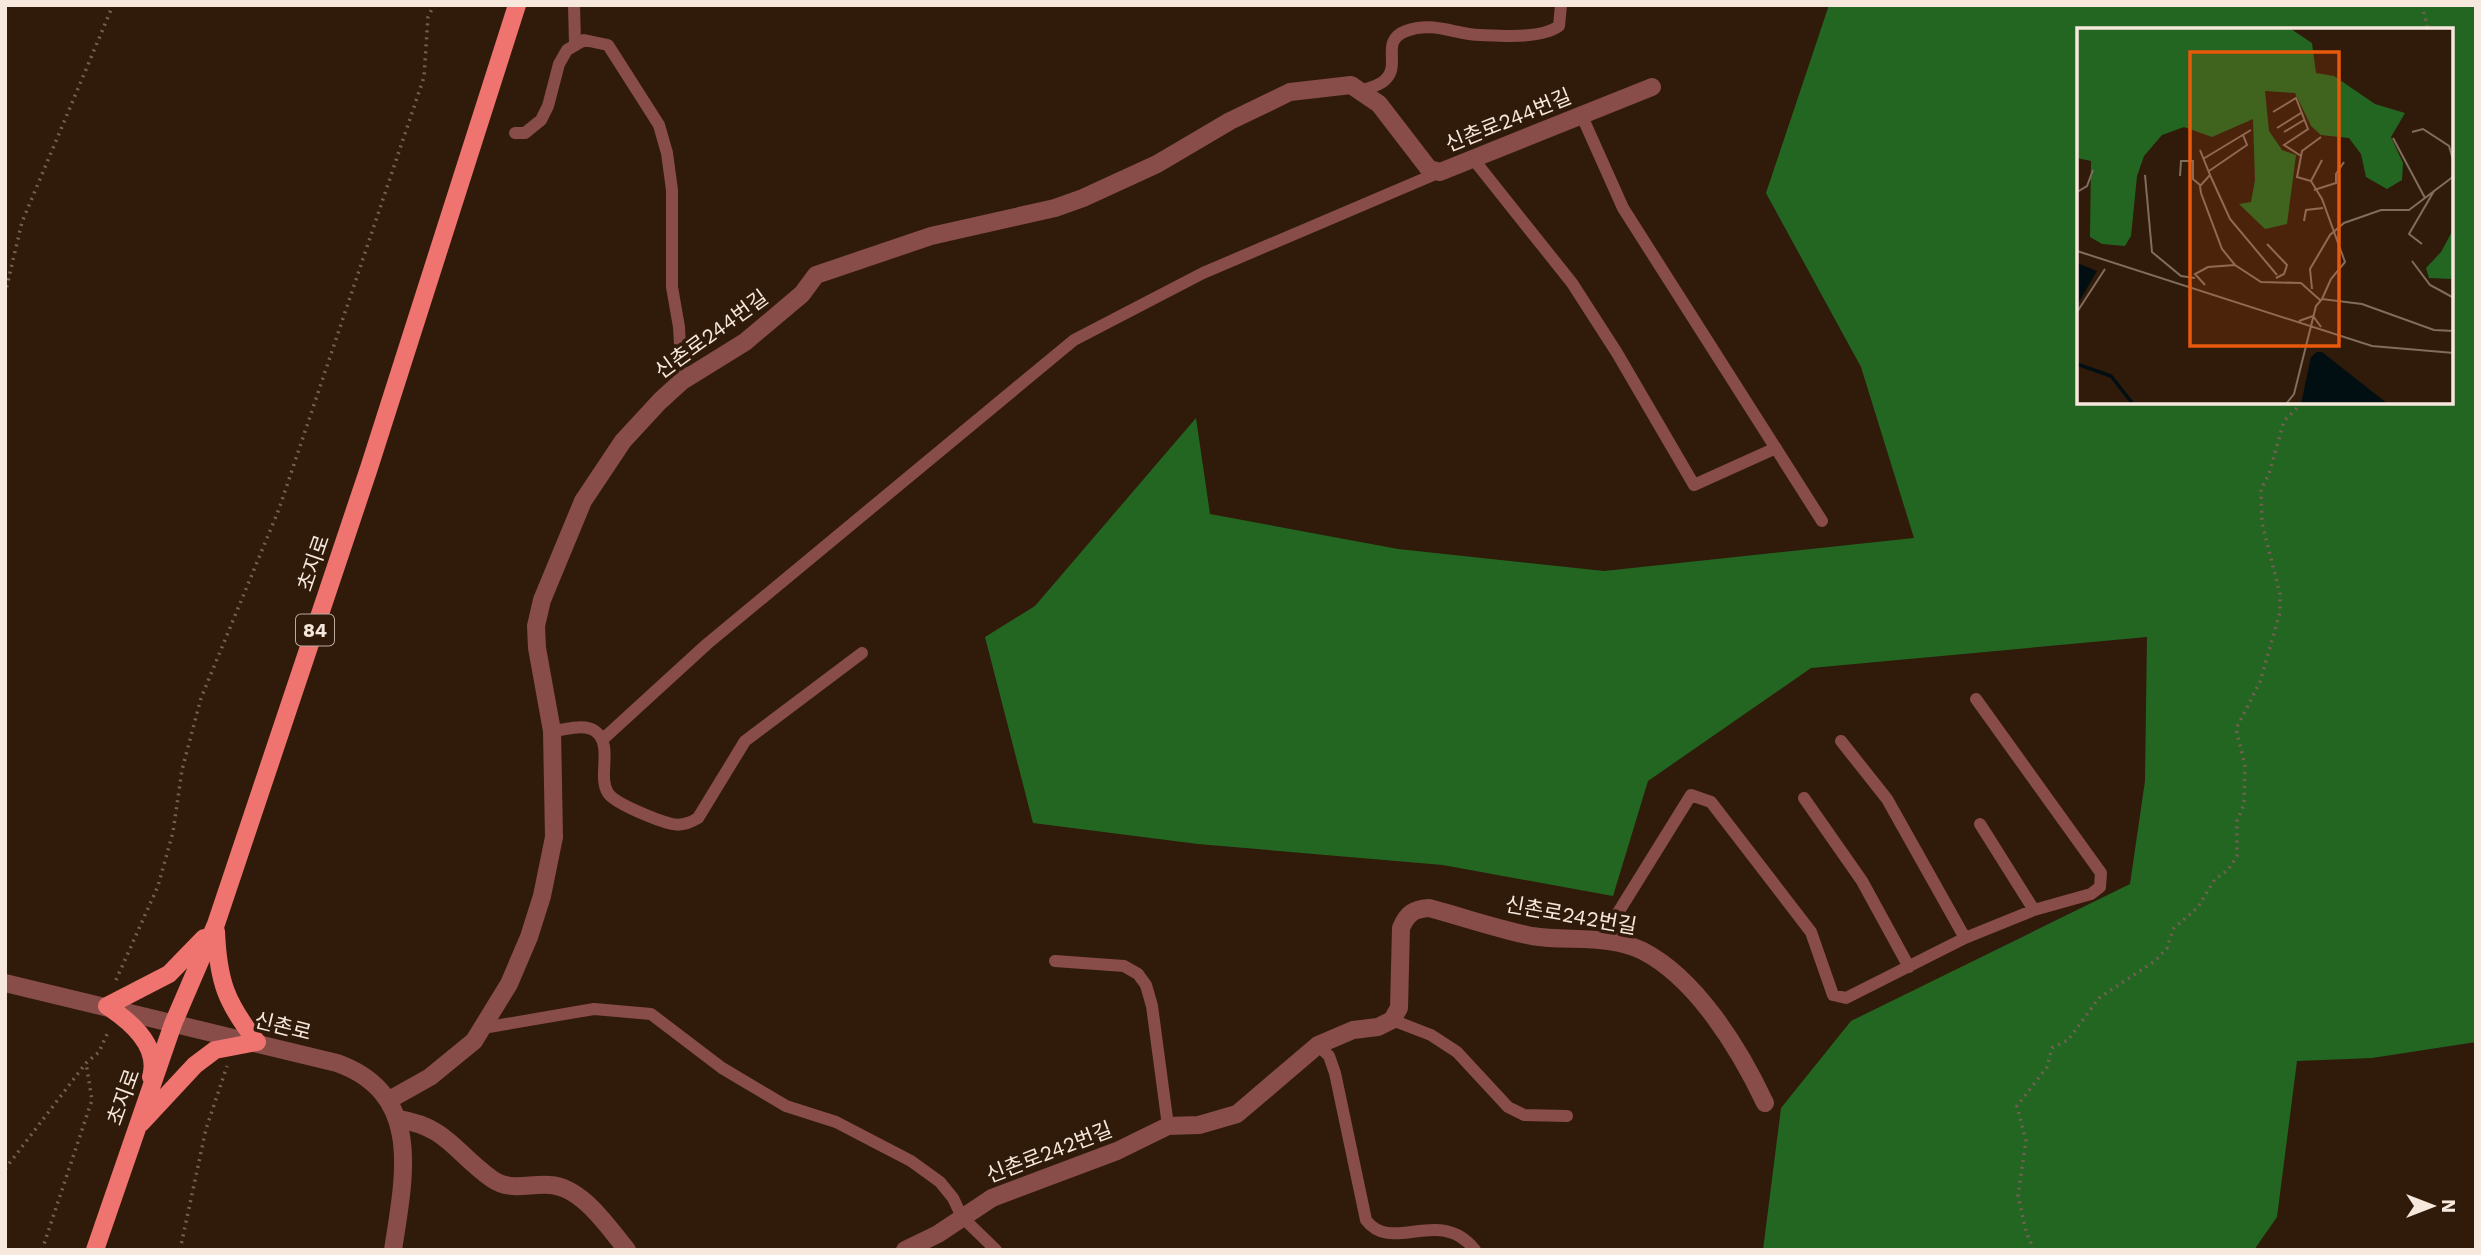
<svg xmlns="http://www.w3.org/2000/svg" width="2481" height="1255" font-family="'Work Sans','Noto Sans KR',sans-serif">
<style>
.forest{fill:#236622;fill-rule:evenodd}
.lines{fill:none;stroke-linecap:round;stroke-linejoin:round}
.path{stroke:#736051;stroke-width:3.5;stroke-dasharray:2 5;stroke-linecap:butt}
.service{stroke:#884c49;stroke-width:12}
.minor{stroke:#884c49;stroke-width:18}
.tertiary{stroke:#884c49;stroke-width:18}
.primary{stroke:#ef736f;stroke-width:18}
.labels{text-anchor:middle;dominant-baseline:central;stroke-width:7;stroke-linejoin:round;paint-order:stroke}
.shield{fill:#301b0a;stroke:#bbaa9e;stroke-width:2}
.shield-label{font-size:19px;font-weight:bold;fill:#f7e8dd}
.street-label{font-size:21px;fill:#f7e8dd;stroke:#301b0a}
.inset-river{fill:none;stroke:#010f12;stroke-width:3.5}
.inset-road{fill:none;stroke:#806d5e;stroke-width:2}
.view{fill:#e8590c;fill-opacity:0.15;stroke:#e8590c;stroke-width:3.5}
.inset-edge{fill:none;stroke:#f7e8dd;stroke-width:3.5}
</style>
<rect width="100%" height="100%" fill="#301b0a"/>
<path class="forest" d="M1829,5H2476V1042L2372,1058L2297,1061L2277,1217L2254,1250H1763L1781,1108L1851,1021L2130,884L2145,781L2147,637L1811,668L1648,781L1613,896L1443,865L1198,844L1033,823L985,637L1035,606L1196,418L1210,514L1398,549L1604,571L1914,538L1861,367L1766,193ZM2078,30H2451V402H2078Z"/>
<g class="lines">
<path class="path" d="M2422,5L2428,30
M5,294L22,222L113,5
M116,980L158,886L173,832L182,770L201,698L279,509L424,77L428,17L434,5
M5,1169L86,1063L99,1052L108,1032
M42,1250L92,1100L86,1063
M180,1250L206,1129L227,1066
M2034,1250L2026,1232L2018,1195L2026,1141L2017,1106L2047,1067L2052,1048L2068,1040L2099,998L2155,961L2167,948L2173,929L2198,907L2215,879L2228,870L2237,856V821L2244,804L2245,765L2236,729L2260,682L2280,612V594L2262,523L2261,489L2269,474L2284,421L2303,402"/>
<path class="service" d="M574,5L575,44
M1361,91C1368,88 1379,86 1385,80C1402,65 1379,41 1406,31C1433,21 1454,34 1480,35C1503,36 1541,39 1559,26L1561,5
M1581,114L1623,208L1822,521
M515,133H525L541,120L548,106L559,64L567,50L584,40L608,45L659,125L667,153L672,190V287L679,327L682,381
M1474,160L1572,283L1617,353L1694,485L1776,448
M552,731C565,730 584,723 595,731C614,745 597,776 608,793C615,804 659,821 672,824C681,826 690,823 698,818L745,741L862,653
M602,740L707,644L1074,340L1203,273L1440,172
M1841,741L1887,799L1965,938
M1804,798L1862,881L1909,967
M1980,824L2034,910
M1601,940L1691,795L1711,802L1811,932L1833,995L1846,998L1965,938L2034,910L2091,894L2100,887L2101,873L1976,699
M1055,961L1124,966L1138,974L1146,985L1152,1006L1168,1126
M1392,1020L1431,1035L1457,1052L1508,1107L1524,1115L1567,1116
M483,1028L594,1009L651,1014L722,1068L786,1106L836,1122L911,1161L940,1182L953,1198L962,1217L996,1250
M1318,1045L1329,1056L1335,1073L1366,1220C1392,1255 1440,1205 1475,1250"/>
<path class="minor" d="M389,1100L430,1077L474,1041L509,984L529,937L542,896L554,837L552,731L537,648L536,626L542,600L583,501L623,441L660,401L682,381L745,342L802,294L816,275L931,236L1055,208L1083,198L1157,164L1230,121L1290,92L1351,85L1379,104L1429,169L1440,172L1652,87
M398,1119C448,1127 454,1152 492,1179C510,1192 530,1183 550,1185C582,1187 608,1227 627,1250
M905,1250L938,1234L992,1198L1117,1151L1168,1126L1199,1125L1237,1114L1318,1045L1353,1030L1378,1027L1392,1020L1399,1008L1401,928C1407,914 1413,909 1429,908C1463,917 1497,929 1532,936C1568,942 1609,934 1643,951C1697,979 1740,1050 1765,1103"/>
<path class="tertiary" d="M5,983L337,1063C424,1094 404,1177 393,1250"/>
<path class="primary" d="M216,931C218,981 226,1003 257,1042
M107,1006C130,1021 160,1046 151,1077
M107,1006L169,974L204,938
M141,1123L195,1065L215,1050L257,1042
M95,1250L173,1024L216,924L369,468L517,5"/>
</g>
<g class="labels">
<rect class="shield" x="296" y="614.5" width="38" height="31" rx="5"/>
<g class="shield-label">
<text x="315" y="630">84</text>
</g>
<g class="street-label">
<text transform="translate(1508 120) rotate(-22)">신촌로244번길</text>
<text transform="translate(711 334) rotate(-36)">신촌로244번길</text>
<text transform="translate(313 563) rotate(-71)">초지로</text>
<text transform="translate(1571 915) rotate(10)">신촌로242번길</text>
<text transform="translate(283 1026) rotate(14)">신촌로</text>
<text transform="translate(123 1097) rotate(-70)">초지로</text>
<text transform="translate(1049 1152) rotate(-21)">신촌로242번길</text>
</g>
</g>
<g transform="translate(2077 28)">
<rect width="376" height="376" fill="#301b0a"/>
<path d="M0,1H214L235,15L239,45L257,48L298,76L328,85L314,109L326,135L325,152L310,161L289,149L284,126L272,110L244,107L234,98L218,65L188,63L192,103L205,122L219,127L210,196L188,201L162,176L174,174L178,152L176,91L135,109L107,99L85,107L67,128L60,148L54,208L48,218L25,216L13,209L14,133L0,130ZM377,200L376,251L352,250L349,240L364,224Z" fill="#236622"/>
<path d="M0,235L20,243L0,277ZM240,324H245L311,376H224L234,329Z" fill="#010f12"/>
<path class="inset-river" d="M0,336L34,348L56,376"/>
<path class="inset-road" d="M196,84L219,70L231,101L207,117L224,128M200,100L224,85M207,104L227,92M335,104L346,101L372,118L377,135M244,109L225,123L220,149L234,153L245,171L268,234L254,251L245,271M316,110L348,170M123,122L133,147L123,158L124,165L145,221L158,237L184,254L224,255L243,272M126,131L174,102M132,143L170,117L166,107M68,147L75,224L104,248L118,250M133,147L153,191L200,247M103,148L104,133H116V151L123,157M234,153L245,132M237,162L259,155V146L267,134M0,164L10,158L16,142M227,193L229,182L246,180M190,216L210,237L207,246L199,250M345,216L332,206L357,163M0,223L295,318L377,325M335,233L353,257L377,270M128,257L118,246L131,239L158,237M235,261L233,241L253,207L267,195L304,182H332L377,148M0,284L28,241M222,293L236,288L244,299M209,376L217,366L239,278L245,271L285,276L357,302L377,303"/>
<path class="view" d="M113,24H262V318H113Z"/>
<rect width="376" height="376" class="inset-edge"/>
</g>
<rect width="2481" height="1255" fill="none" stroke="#f7e8dd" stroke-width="14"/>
<g transform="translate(2432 1206) rotate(90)" stroke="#301b0a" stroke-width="5" paint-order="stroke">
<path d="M0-5L12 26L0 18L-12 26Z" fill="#f7e8dd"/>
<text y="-10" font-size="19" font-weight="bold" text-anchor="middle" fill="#f7e8dd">N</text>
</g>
</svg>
